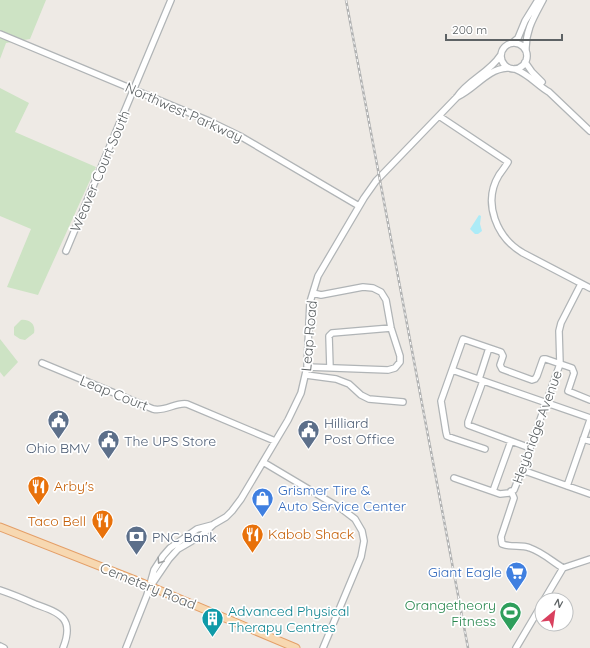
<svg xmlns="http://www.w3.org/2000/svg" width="590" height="648" font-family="Quicksand,sans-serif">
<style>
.green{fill:#cde3c4}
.water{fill:#acebf7}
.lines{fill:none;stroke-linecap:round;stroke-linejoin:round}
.minor-casing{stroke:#b0b4b6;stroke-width:8}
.major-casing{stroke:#e49f68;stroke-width:9}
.minor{stroke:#fff;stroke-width:5.5}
.major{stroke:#f7d8b1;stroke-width:7}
.rail-casing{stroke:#b1b2b2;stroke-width:2.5}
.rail{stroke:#fff;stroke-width:1;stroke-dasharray:3;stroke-linecap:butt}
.oneway{stroke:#9ea1a2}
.labels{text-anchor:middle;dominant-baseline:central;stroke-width:3.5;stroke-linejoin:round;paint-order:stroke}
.street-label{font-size:14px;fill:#5d6264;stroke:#fff}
.service-label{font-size:14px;fill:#4e5e75;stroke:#fff;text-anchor:start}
.food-label{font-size:14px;fill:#c56008;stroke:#fff;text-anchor:start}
.shop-label{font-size:14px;fill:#366cbe;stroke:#fff;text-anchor:start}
.leisure-label{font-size:14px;fill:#27864d;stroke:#fff;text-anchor:end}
.culture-label{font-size:14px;fill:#0d838f;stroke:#fff;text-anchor:start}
</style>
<rect width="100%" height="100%" fill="#eeeae5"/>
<path class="green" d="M0,0H46L30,39L6,43L0,59Z
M0,88L29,103L15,132L96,167L38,295L7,287L31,229L0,216Z
M21,320C29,319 36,324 34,333L25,340L20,339L14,335V327Z
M0,339L18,362L4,377L0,372Z"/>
<path class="water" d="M479,215L481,216L480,224L482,231L478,234H475L470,229Z"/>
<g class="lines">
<defs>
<path id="minor" d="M0,34L209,121L240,136L359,206
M501 56a13 13 0 1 1 26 0a13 13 0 1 1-26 0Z
M512,43L518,38L525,21L538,0
M526,51C525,31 534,17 543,0
M525,62L532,72L542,82
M515,69C530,75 537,85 549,92L590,131
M457,97C475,89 487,69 507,68
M439,116L508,162C505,167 502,171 499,175C482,203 497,238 523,253L590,288
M66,251L171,0
M42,363L153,409C166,412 175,402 187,404L275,441
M307,367L388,370L395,368L400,362V356L391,328L386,300L381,292L373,288L363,287L321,295L313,293
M330,368L329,336L332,333L391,328
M452,370L590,418
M306,375L336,379L349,384L361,395L369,399L403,402
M479,379L489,348
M483,381L468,422V425L530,448
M583,439L590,441
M485,449L452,438L447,436L446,432L441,401L463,339L501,352L503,356L500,365L502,369L532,380L535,379L537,376L543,359H546L572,368L574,373L568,391L590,400
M263,462L342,509L355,519L362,531L364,541L361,557L323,648
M522,470L590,494
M454,478L500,494L509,493L514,490L522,470L560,364L559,331L561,323L581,284
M567,486L590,420
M493,491L511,441
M511,491L514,498L501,537L502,544C512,548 521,544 530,548C542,552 553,562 563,568
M150,587L169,559L178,549L202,535L214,524L226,517L232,511L241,499L288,420L301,393L307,367L310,302L318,276L364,198L376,181L457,97C468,80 489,73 500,56
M0,590C12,594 24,599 35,604C60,613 75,618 63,648
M544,600L563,568L590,559
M0,646L4,648
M126,648L147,595L154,570L163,556L170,548L197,529L212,525
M516,648L542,604"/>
<path id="major" d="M0,527L135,580L296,648"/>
</defs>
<use href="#minor" class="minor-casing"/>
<use href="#major" class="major-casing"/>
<use href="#minor" class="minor"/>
<use href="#major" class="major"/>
<defs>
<path id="rail" d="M346,0L468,648"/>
</defs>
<use href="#rail" class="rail-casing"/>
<use href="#rail" class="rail"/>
</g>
<defs><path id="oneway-chevron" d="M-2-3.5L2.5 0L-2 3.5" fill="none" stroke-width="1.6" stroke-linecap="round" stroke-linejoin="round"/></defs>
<use class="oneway" href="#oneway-chevron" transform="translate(160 561) rotate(123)"/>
<defs>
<symbol id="civic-pin" viewBox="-11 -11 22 30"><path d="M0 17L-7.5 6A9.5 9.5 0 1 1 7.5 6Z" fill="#5c6f8a" stroke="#fff"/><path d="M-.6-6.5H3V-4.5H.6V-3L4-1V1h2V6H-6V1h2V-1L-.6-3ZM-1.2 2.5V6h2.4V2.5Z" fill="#fff"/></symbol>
<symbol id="restaurant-pin" viewBox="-11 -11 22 30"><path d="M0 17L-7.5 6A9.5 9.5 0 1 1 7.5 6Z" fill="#e8710a" stroke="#fff"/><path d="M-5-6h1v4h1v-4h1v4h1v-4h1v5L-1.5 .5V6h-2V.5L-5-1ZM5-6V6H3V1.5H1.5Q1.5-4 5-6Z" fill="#fff"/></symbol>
<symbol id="shop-pin" viewBox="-11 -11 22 30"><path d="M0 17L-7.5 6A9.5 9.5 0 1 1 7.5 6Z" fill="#3f7fe0" stroke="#fff"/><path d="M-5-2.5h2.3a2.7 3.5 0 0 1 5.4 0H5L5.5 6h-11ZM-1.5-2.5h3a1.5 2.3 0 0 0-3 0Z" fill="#fff"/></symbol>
<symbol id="bank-pin" viewBox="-11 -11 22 30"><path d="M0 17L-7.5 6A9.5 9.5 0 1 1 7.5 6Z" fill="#5c6f8a" stroke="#fff"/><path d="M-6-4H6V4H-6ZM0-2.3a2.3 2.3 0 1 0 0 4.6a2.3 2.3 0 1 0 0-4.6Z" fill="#fff"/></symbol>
<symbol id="supermarket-pin" viewBox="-11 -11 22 30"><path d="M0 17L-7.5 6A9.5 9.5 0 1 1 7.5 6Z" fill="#3f7fe0" stroke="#fff"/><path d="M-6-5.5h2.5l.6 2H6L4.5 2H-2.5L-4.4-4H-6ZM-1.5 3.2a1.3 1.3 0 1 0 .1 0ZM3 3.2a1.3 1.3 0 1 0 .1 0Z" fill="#fff"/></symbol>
<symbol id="stadium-pin" viewBox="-11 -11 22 30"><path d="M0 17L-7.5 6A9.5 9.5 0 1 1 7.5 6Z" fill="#2e9e5b" stroke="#fff"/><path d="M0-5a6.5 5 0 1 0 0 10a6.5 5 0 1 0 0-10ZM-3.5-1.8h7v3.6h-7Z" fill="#fff"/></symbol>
<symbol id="building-pin" viewBox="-11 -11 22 30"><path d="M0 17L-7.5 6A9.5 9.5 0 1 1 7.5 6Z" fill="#0f9aa8" stroke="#fff"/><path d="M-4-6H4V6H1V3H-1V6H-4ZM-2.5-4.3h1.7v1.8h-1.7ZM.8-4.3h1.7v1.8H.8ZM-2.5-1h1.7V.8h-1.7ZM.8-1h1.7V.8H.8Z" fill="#fff"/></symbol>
</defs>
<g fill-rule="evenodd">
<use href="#civic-pin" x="46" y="408" width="25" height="34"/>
<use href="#civic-pin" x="296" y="418" width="25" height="34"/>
<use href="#civic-pin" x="96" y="428" width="25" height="34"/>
<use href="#restaurant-pin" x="26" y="474" width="25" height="34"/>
<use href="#shop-pin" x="250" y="486" width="25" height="34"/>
<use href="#restaurant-pin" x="90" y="508" width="25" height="34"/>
<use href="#restaurant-pin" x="240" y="522" width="25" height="34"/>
<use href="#bank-pin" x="124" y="524" width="25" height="34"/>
<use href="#supermarket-pin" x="504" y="560" width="25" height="34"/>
<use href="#stadium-pin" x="498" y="600" width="25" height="34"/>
<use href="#building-pin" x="200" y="606" width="25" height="34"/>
</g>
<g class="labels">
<g class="street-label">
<text transform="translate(184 112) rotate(24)">Northwest Parkway</text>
<text transform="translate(100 171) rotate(-67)">Weaver Court South</text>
<text transform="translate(309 336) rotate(-85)">Leap Road</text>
<text transform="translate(114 393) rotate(22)">Leap Court</text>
<text transform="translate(537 427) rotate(-70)">Heybridge Avenue</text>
<text transform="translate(148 586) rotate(22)">Cemetery Road</text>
</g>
<g class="service-label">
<text x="324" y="423">Hilliard<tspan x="324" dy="16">Post Office</tspan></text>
<text x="124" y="441">The UPS Store</text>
<text x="58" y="448" text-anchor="middle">Ohio BMV</text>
<text x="152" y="537">PNC Bank</text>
</g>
<g class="food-label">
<text x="54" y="486">Arby's</text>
<text x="86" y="521" text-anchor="end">Taco Bell</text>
<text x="268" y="534">Kabob Shack</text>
</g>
<g class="shop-label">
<text x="278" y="490">Grismer Tire &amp;<tspan x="278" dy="16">Auto Service Center</tspan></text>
<text x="502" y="572" text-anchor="end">Giant Eagle</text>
</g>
<g class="leisure-label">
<text x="496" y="605">Orangetheory<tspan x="496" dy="16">Fitness</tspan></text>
</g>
<g class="culture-label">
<text x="228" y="611">Advanced Physical<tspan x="228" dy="16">Therapy Centres</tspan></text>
</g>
</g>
<g transform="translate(554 612) rotate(29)"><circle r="19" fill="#ffffff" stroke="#bec0c1"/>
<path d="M0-3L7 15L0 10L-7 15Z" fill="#d9405e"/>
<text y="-6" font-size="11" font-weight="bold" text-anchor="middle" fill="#5d6264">N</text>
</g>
<path d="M446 34v6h116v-6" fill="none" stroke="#5d6264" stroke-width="2"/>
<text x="452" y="34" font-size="12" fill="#5d6264" stroke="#ffffff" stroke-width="3" paint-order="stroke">200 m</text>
</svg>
